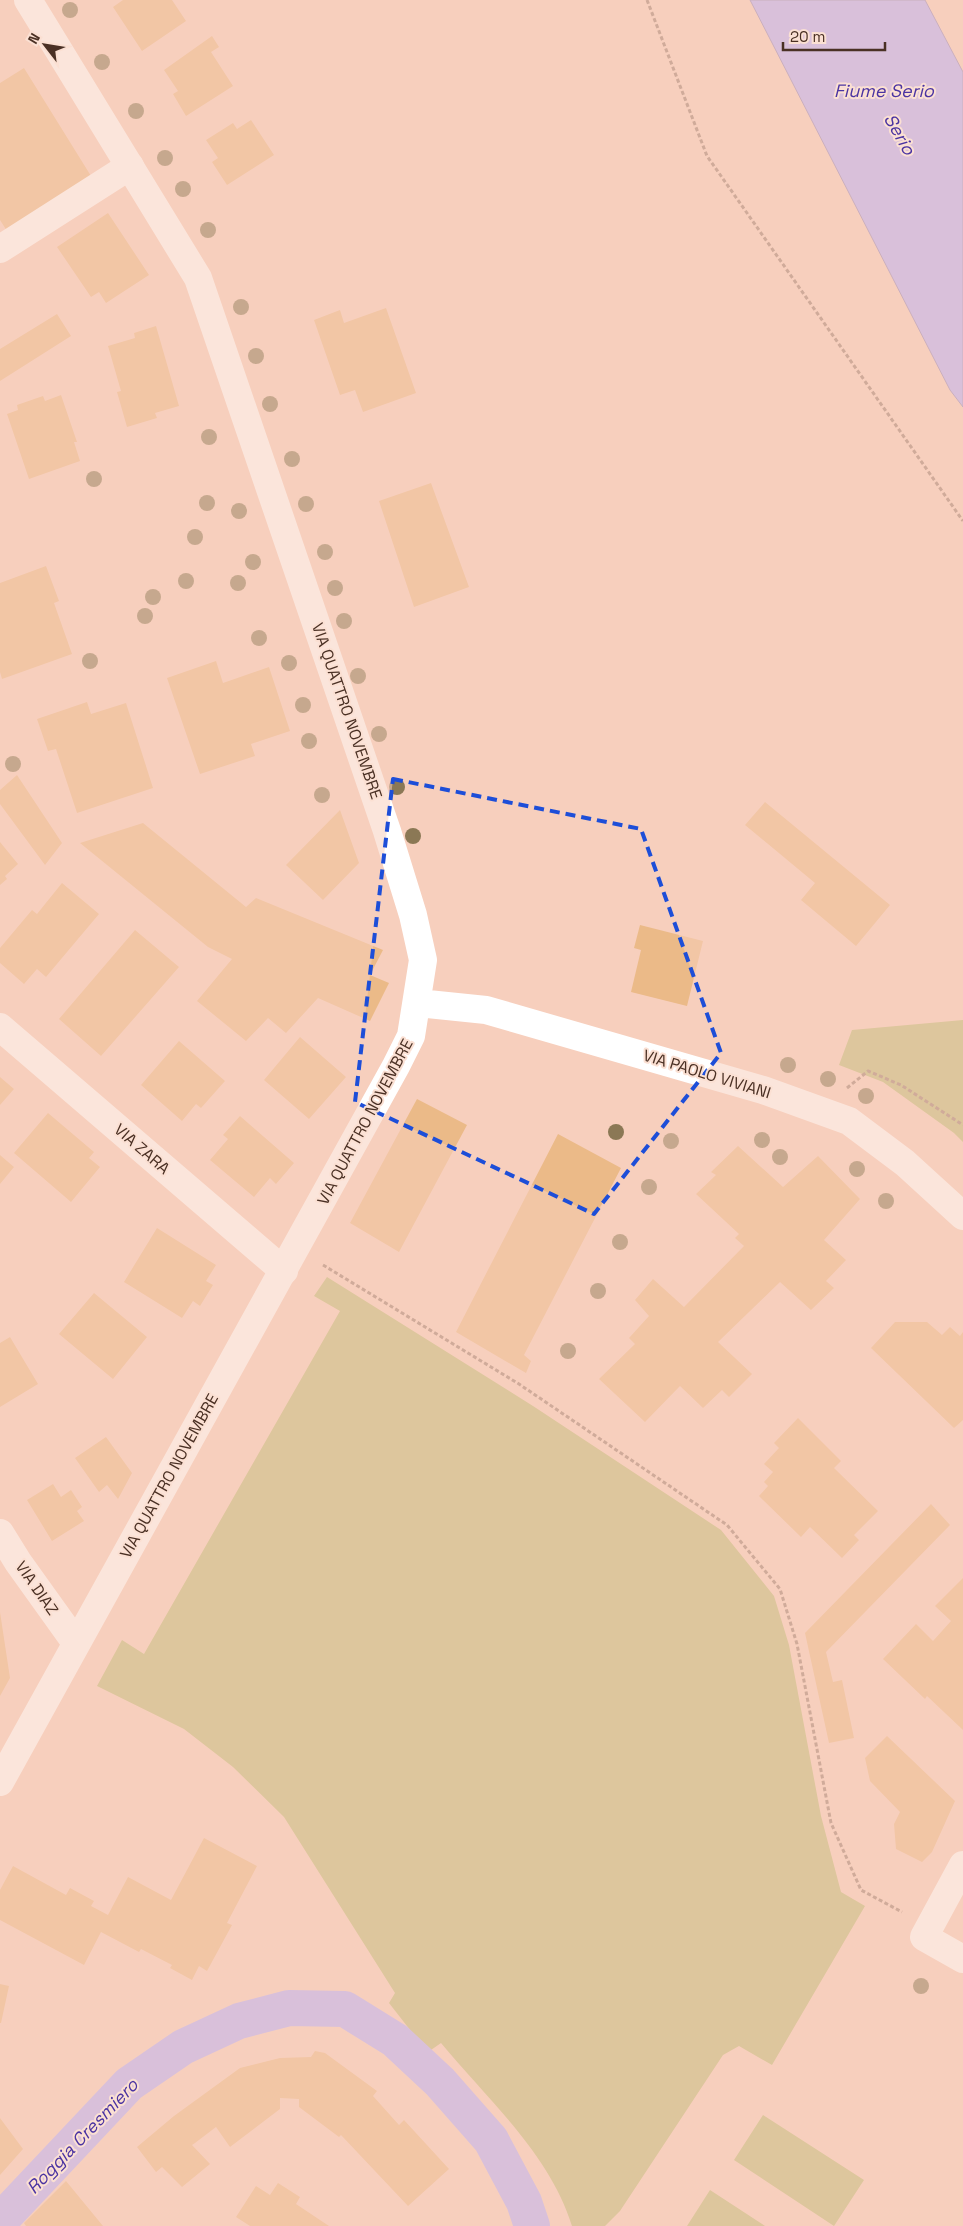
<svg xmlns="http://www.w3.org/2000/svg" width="963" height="2226" font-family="'Space Grotesk',sans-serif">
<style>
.green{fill:#bdba75}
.water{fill:#b3aefd;stroke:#9488bc}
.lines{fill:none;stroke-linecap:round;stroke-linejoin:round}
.canal{stroke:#b3aefd;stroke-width:36}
.building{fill:#ebba88}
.path{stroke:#9f7e6f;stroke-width:3;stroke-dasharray:4 2.5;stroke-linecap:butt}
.street{stroke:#fff;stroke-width:28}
.secondary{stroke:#fff;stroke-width:28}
.tree{fill:#8b7855}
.marked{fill:none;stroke:#1d4ed8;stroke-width:4;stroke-dasharray:10 6;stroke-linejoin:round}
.labels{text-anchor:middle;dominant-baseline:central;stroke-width:4;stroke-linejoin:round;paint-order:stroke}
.street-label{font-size:16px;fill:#4a3024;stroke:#fbe0d3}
.water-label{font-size:18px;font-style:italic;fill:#4b34a2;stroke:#fbe0d3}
</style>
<rect width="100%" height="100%" fill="#f7cfbd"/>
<path class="green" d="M963,1020V1142L954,1133L883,1082L839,1065L852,1030Z
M327,1277L533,1406L721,1530L774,1596L789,1645L821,1816L841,1892L865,1906L772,2065L739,2046L723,2055L620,2211L605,2226H572C550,2154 488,2100 441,2043L431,2050L414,2035L389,2003L395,1993L284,1817L233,1767L184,1729L97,1686L122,1640L144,1654L340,1311L314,1296Z
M763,2115L864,2180L834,2226L734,2160Z
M710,2190L765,2226H687Z"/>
<path class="water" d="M750,0H925L963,72V407L950,390Z"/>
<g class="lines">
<path class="canal" d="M0,2221L129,2084L183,2047L239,2021L289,2008L345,2009L395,2040L440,2082L491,2140L524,2202L532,2226"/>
</g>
<path class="building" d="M123,0H172L186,21L142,51L113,7Z
M212,36L219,47L211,52L233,86L186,116L173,94L178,91L164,70Z
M24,68L91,176L7,231L0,220V83Z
M251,120L274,155L227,185L212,162L218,158L206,140L233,123L237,129Z
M108,213L149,275L106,303L99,292L91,297L57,247Z
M386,308L416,393L363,412L355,390L340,395L314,320L340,310L344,323Z
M57,314L71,336L0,381V349Z
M156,326L179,406L155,413L157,418L127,427L117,392L121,391L108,346L135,338L134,333Z
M61,395L77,442H74L80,461L29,479L7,414L18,410L17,405L43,396L45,401Z
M431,483L469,587L414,607L379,501Z
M46,566L59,601L54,603L72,654L2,679L0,672V583Z
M216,661L223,683L269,667L290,731L251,744L255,756L200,774L167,678Z
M87,702L91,714L126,703L153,788L77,813L56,749L48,751L37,719Z
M17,775L62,843L45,865L0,804V790Z
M765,802L890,905L856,946L801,900L815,883L745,825Z
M340,810L359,863L323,900L286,865Z
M143,823L246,907L256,898L383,950L370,975L389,983L370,1021L318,998L286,1033L268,1018L246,1041L197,1001L232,959L208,947L80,843Z
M0,842L18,864L5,876L7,879L0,885Z
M62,883L99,914L46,977L37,969L24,984L0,963V948L32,910L37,914Z
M640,925L703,941L687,1006L631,992L641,950L634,948Z
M135,930L179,967L101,1056L59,1019Z
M300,1037L346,1077L309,1119L264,1080Z
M179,1041L225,1081L201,1108L196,1104L182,1121L141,1085Z
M0,1077L14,1089L0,1105Z
M417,1099L467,1125L399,1252L350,1223Z
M48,1113L94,1152L89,1158L100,1167L71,1202L14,1153Z
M240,1116L294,1163L276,1184L270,1178L254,1197L210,1160L228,1139L223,1135Z
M558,1134L621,1168L524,1355L531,1361L526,1373L456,1332Z
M738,1146L783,1187L818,1156L860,1199L824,1240L846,1260L826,1281L834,1288L811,1310L780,1282L718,1342L752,1374L729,1397L722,1390L703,1408L680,1386L645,1422L599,1379L635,1344L629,1338L649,1316L635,1300L653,1279L684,1307L744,1246L735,1238L739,1234L696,1194L716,1175L711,1172Z
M0,1155L14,1167L0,1184Z
M157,1228L216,1265L206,1281L213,1285L200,1306L193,1301L182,1318L124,1282Z
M94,1293L147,1337L113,1379L59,1334Z
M895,1322H927L942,1335L950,1327L960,1336L963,1332V1420L954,1428L871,1348Z
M10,1337L38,1384L0,1407V1343Z
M798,1418L841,1461L834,1468L878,1511L854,1535L859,1540L842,1558L810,1527L801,1537L759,1496L768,1486L764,1482L773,1472L764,1464L779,1448L774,1443Z
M106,1437L132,1473L118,1499L107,1485L99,1492L75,1458Z
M53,1484L61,1497L71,1490L82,1507L77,1511L84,1521L52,1541L27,1500Z
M931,1504L950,1525L826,1652L833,1682L842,1680L854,1738L829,1743L805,1633Z
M963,1578V1730L927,1696L925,1699L883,1659L916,1624L933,1641L951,1621L935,1606Z
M0,1612L10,1678L0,1696Z
M887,1736L955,1801L932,1852L922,1862L896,1849L894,1824L900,1812L870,1781L865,1758Z
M204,1838L257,1866L227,1923L232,1925L207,1971L199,1966L192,1980L170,1968L172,1965L141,1949L139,1952L101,1932L84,1965L0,1920V1890L13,1866L66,1895L70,1888L94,1901L91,1906L108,1915L128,1877L171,1900Z
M0,1984L9,1986L1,2023H0Z
M315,2051L325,2053L377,2091L373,2096L399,2125L404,2120L449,2169L408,2206L341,2135L339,2137L299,2107V2099L280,2098V2109L230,2147L216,2127L195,2143L192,2145L210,2164L182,2187L162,2167L156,2172L137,2147L174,2116L240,2068L280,2058L311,2057Z
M0,2118L23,2149L0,2175Z
M66,2181L103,2226H26L24,2223Z
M278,2183L300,2197L296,2204L329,2226H250L236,2217L256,2186L270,2195Z"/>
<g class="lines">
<path class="path" d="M647,0L707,156L963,521
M847,1088L868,1071L901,1085L963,1125
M323,1265L519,1384L727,1525L780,1589L797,1644L831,1823L861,1890L902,1912"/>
<path class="street" d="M0,249L130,166
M0,1027L284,1271
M0,1533L18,1562L76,1643
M963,1865L924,1937L963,1959"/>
<path class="secondary" d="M418,1003L486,1010L763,1090L849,1121L905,1163L963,1216
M0,1782L396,1066L411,1036L423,960L413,915L387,831L198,278L28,0"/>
</g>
<g class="tree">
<circle cx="70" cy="10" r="8"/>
<circle cx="102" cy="62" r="8"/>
<circle cx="136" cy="111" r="8"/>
<circle cx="165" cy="158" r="8"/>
<circle cx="183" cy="189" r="8"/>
<circle cx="208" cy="230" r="8"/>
<circle cx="241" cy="307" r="8"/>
<circle cx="256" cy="356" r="8"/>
<circle cx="270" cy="404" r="8"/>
<circle cx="209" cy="437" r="8"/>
<circle cx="292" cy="459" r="8"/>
<circle cx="94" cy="479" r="8"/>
<circle cx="207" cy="503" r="8"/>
<circle cx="306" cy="504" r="8"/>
<circle cx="239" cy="511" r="8"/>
<circle cx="195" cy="537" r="8"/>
<circle cx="325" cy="552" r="8"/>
<circle cx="253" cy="562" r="8"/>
<circle cx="186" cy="581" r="8"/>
<circle cx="238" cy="583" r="8"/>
<circle cx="335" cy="588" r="8"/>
<circle cx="153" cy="597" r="8"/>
<circle cx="145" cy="616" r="8"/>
<circle cx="344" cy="621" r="8"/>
<circle cx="259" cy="638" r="8"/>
<circle cx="90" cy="661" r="8"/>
<circle cx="289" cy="663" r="8"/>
<circle cx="358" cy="676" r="8"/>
<circle cx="303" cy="705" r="8"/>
<circle cx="379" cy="734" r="8"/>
<circle cx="309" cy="741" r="8"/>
<circle cx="13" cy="764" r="8"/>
<circle cx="397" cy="787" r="8"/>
<circle cx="322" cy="795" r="8"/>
<circle cx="413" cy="836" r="8"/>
<circle cx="788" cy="1065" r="8"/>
<circle cx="828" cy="1079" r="8"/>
<circle cx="866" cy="1096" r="8"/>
<circle cx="616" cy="1132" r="8"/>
<circle cx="762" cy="1140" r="8"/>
<circle cx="671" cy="1141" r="8"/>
<circle cx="780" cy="1157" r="8"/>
<circle cx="857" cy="1169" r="8"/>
<circle cx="649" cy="1187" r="8"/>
<circle cx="886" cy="1201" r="8"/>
<circle cx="620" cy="1242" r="8"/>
<circle cx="598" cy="1291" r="8"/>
<circle cx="568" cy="1351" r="8"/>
<circle cx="921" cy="1986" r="8"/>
</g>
<path d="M0 0H963V2226H0ZM393,779L641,829L721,1053L594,1214L355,1102Z" fill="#f7cfbd" fill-opacity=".55" fill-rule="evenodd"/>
<path class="marked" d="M393,779L641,829L721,1053L594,1214L355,1102Z"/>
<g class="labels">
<g class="street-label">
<text transform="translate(347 711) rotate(71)">VIA QUATTRO NOVEMBRE</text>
<text transform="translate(707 1074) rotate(17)">VIA PAOLO VIVIANI</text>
<text transform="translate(365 1122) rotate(-62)">VIA QUATTRO NOVEMBRE</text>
<text transform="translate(142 1149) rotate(41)">VIA ZARA</text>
<text transform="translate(169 1476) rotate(-61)">VIA QUATTRO NOVEMBRE</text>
<text transform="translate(37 1588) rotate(55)">VIA DIAZ</text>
</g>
<g class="water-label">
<text x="884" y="90">Fiume Serio</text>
<text transform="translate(900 134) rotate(60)">Serio</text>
<text transform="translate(82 2136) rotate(-46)">Roggia Cresmiero</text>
</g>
</g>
<g transform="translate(45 45) rotate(301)" stroke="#fbe0d3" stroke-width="4" paint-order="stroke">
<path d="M0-4L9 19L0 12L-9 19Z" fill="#4a3024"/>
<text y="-8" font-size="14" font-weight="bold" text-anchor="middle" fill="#4a3024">N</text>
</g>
<path d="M783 42v8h102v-8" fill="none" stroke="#4a3024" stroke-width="2.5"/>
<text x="790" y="42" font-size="15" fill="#4a3024" stroke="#fbe0d3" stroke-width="4" paint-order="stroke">20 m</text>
</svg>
